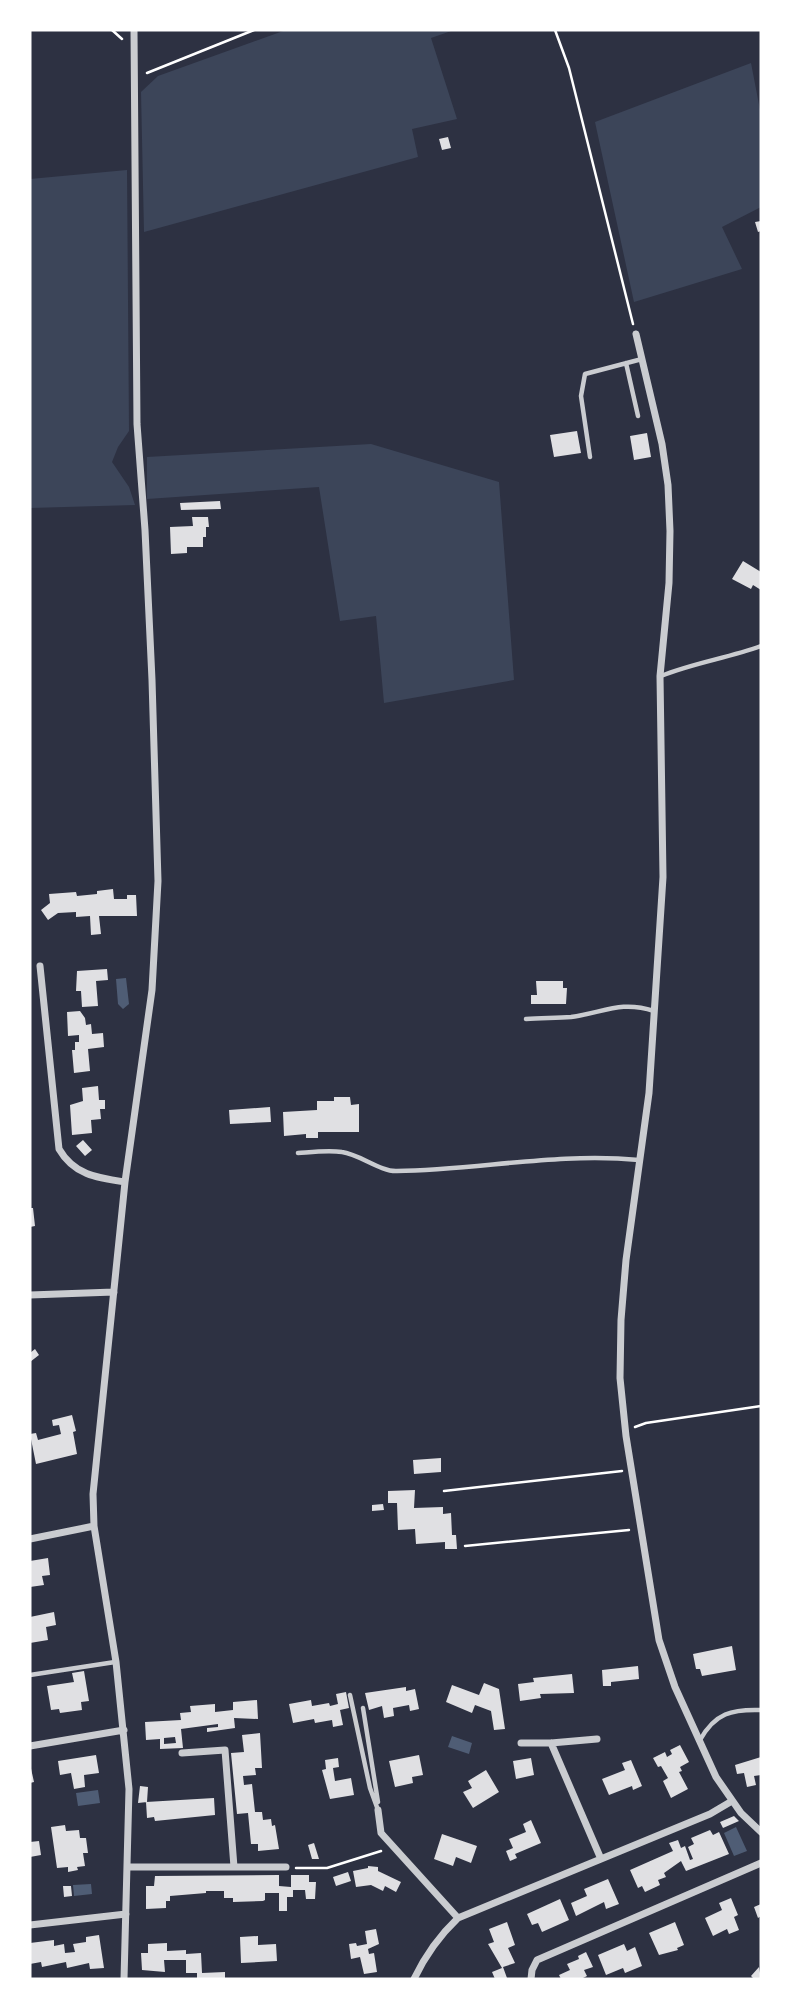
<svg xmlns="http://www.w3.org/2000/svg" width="791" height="2009" font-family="'Noto Sans',sans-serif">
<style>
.green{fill:#3c4559}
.water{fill:#4f5d75}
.building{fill:#e0e0e3;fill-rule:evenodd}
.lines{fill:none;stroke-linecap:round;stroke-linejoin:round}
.path{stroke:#fff;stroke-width:2.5}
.service{stroke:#caccd0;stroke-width:4.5}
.minor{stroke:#caccd0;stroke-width:7}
</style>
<rect width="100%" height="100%" fill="#2d3142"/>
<path class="green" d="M286,30H454L431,38L457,119L412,129L418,157L144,232L141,92L158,76Z
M751,63L761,115V207L722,227L742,269L634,302L595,122Z
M127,170L129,431L118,447L112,462L129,487L135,505L30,508V179Z
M371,444L499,482L514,680L384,703L376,616L340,621L319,487L147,499V457Z"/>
<path class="water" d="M126,978L129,1004L123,1009L118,1004L116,979Z
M452,1736L472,1743L469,1754L448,1747Z
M98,1790L100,1803L78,1806L76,1793Z
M736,1827L747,1851L734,1856L724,1833Z
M91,1884L92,1894L74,1896L73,1885Z"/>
<path class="building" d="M448,137L451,148L442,150L439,139Z
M761,221V231L758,232L755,222Z
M577,431L581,453L554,457L550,435Z
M647,433L651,457L634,460L630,436Z
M220,501L221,509L181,510L180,503Z
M192,517H208L209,527H206V537H203V547H187V553L171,554L170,527L193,526Z
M743,561L761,572V590L753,585L751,589L732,579Z
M113,889L114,899H127V895H136L137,916H99L101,934L91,935L90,916L76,917V912L58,913L48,920L41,910L50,903L49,894L76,892L77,896L97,894V891Z
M107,969L108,980L96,981L98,1006L82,1007L81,991H76L77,971Z
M536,981H563V988H567L566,1004H531V995H537Z
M80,1011L85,1018L86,1025L91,1024L92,1034L103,1033L104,1047L88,1049L90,1071L74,1073L72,1050H75V1042H79V1035L68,1036L67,1012Z
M98,1086L99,1100H105V1109H100L101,1119L91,1120L92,1133L72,1135L70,1105L83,1101L82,1088Z
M334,1097H350L351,1105L359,1104V1132H318V1138H306V1134L284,1136L283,1112L317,1110V1101H334Z
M270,1107L271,1122L230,1124L229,1110Z
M83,1140L92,1150L85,1156L76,1146Z
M30,1208H33L35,1226L30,1227Z
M35,1349L39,1355L30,1362V1353Z
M72,1415L76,1431L73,1432L77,1454L36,1464L30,1434L36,1433L38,1440L61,1434L59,1425L53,1426L52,1420Z
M441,1458V1472L414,1474L413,1460Z
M415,1490L414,1508L443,1507V1514L451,1513L452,1535H456L457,1549H445V1542L416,1544L415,1529L398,1530L397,1503H388V1491Z
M383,1504L384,1510L372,1511V1505Z
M48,1558L50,1575L42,1576L44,1585L30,1587V1561Z
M54,1612L56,1625L46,1627L48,1640L30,1643V1617Z
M732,1646L736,1670L702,1676L700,1669H696L693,1654Z
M638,1666L639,1679L611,1682V1686H603L602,1670Z
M84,1671L89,1701L81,1702L82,1710L60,1713L59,1709L51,1710L47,1686L74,1682L72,1673Z
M572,1674L574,1693L540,1694L541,1698L520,1701L518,1684L534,1682L533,1678Z
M484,1683L499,1689L505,1729L494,1730L491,1711L475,1705L472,1713L446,1702L452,1685L479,1695Z
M406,1687V1691L415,1689L419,1709L410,1711L409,1705L393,1708L394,1716L384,1718L382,1706L369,1710L365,1693Z
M346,1692L349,1708L340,1710L343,1725L333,1727L332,1720L315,1723L314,1719L293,1723L289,1704L311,1700L312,1706L329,1703L330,1706L338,1704L336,1694Z
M257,1700L258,1719L234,1718L235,1728L207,1732V1728L218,1727V1724L181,1729L183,1748L160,1749V1739L146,1740L145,1722L181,1720L180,1713L191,1712L190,1706L215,1704V1712L233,1710V1702ZM175,1737L176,1743L164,1744V1738Z
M260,1733L262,1768H255L256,1775L243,1776L244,1785L252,1784L255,1812H262L263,1820L271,1819L272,1826L275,1825L279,1849L258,1851V1844H251L248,1813L237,1814L231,1753L244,1752L242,1735Z
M680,1745L689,1762L680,1767L682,1771L679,1772L688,1789L671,1798L663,1781L668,1778L661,1766L658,1767L653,1758L665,1752L667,1757L672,1754L670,1750Z
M96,1755L99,1773L84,1775L85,1787L74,1789L71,1773L60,1775L58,1761Z
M419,1755L423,1775L412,1777L413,1783L395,1787L389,1761Z
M761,1757V1775L754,1776L756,1785L747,1787L744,1773L737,1774L735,1765Z
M338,1758L339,1767L333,1768L335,1781L351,1778L354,1795L330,1799L322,1770L326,1769L325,1760Z
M531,1758L534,1775L516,1779L513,1761Z
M631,1760L642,1786L633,1790L632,1786L609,1795L602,1779L625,1770L622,1763Z
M30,1764L34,1782L30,1783Z
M486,1770L499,1792L473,1808L463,1792L472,1788L468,1781Z
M140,1786L148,1787L147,1802L138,1803Z
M214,1798L215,1815L155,1821L154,1817L147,1818L146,1802Z
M734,1816L739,1821L723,1828L720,1822Z
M531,1820L541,1843L515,1854L517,1858L510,1861L506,1851L513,1848L509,1839L526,1832L523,1824Z
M65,1825L66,1831L79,1830L80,1838H86L88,1853H83L85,1866L77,1867L78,1870L68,1872V1867L57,1868L51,1827Z
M710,1830L713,1835L719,1832L729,1854L686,1871L681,1861L664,1873L666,1877L658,1880L660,1885L645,1892L642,1886L638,1888L630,1870L673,1851L669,1843L678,1840L681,1848L685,1846L690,1860L693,1859L688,1847L694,1844L691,1838Z
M442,1834L477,1846L471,1863L456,1857L453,1866L434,1859Z
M39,1841L41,1855L30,1857V1842Z
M314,1843L319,1859H312L308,1845Z
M368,1866L378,1867V1871L401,1882L396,1892L385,1886L383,1891L371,1885L356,1887L353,1871L368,1868Z
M348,1872L351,1881L336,1886L333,1877Z
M279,1875V1886L291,1887V1875H309V1882H316L315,1899H306L305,1890H293V1897H287V1911H279V1893H265V1900L263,1901L233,1902V1898H224V1891H206V1893L170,1896V1901H166V1908L146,1909V1886H154L155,1876Z
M608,1879L619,1904L606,1909L604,1902L576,1916L571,1903L587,1896L584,1889Z
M63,1886H71L72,1896L64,1897Z
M731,1898L738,1915L734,1917L739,1930L729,1934L727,1929L713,1936L705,1918L722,1910L719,1903Z
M560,1899L569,1920L542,1932L538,1923L532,1925L527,1914Z
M761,1904V1916L758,1918L754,1907Z
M507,1922L515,1945L508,1948L515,1963L503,1967L507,1978L495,1979L492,1972L502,1968L488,1944L494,1942L489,1929Z
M675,1922L684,1945L677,1948L678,1950L659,1955L649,1933Z
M376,1929L379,1944L368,1949L369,1954L374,1953L377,1972L364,1974L360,1957L351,1959L349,1944L356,1943L357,1946L367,1944L365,1931Z
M99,1935L104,1968L90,1969L89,1963L67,1968L66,1962L42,1967L41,1962L30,1964V1943L54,1940V1946L64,1944L65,1953L75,1952L73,1944L86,1942V1937Z
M258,1936V1945L276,1944L277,1961L241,1963L240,1937Z
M167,1943V1951L186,1950V1954L201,1953L202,1973L225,1972V1979H197V1973H186V1960H164L165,1972L142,1970L141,1953H148V1944Z
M624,1944L627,1951L635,1947L642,1966L625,1973L623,1968L606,1975L598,1955Z
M586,1952L593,1967L584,1970L587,1976L581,1979H561L559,1975L570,1970L567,1964L579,1959L578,1956Z
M759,1967L761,1979H754L751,1976Z"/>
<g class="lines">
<path class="path" d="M112,30L122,39
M555,30L569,68L633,324
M147,73L254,30
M635,1427L646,1423L761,1406
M444,1491L622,1471
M465,1546L629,1530
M296,1868H327L381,1851"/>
<path class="service" d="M626,363L638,416
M590,457L581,396L585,374L642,359
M661,676C693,663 728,658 761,646
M526,1019C541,1018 556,1018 571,1017C603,1013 620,1000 654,1011
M298,1153C312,1152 328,1150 342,1152C359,1154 381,1172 397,1171C478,1170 558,1152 639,1160
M30,1675L115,1662
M350,1695L370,1788L378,1810
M363,1708L378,1802
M700,1740C715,1713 732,1709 761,1710"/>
<path class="minor" d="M636,334L662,444L668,485L670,531L669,583L660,676L663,877L649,1093L626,1260L621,1320L620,1378L626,1436L659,1640L675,1687L716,1777L741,1813L761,1832
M40,966L59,1149C74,1175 97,1178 125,1182
M30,1295L114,1292
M30,1539L94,1526
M521,1743H551L597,1739
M551,1743L601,1859
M30,1746L124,1730
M182,1753L225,1750L234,1867
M378,1810L381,1833L458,1918
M128,1867H286
M30,1925L126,1914
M124,1979L129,1789L116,1662L94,1526L93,1494L125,1182L152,990L158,881L152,680L145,530L137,424L134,30
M414,1979C425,1956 439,1936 458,1918L710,1814L732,1801
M531,1979L532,1970L537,1960L761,1863"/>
</g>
<rect width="791" height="2009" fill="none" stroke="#ffffff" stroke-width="63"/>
</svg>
